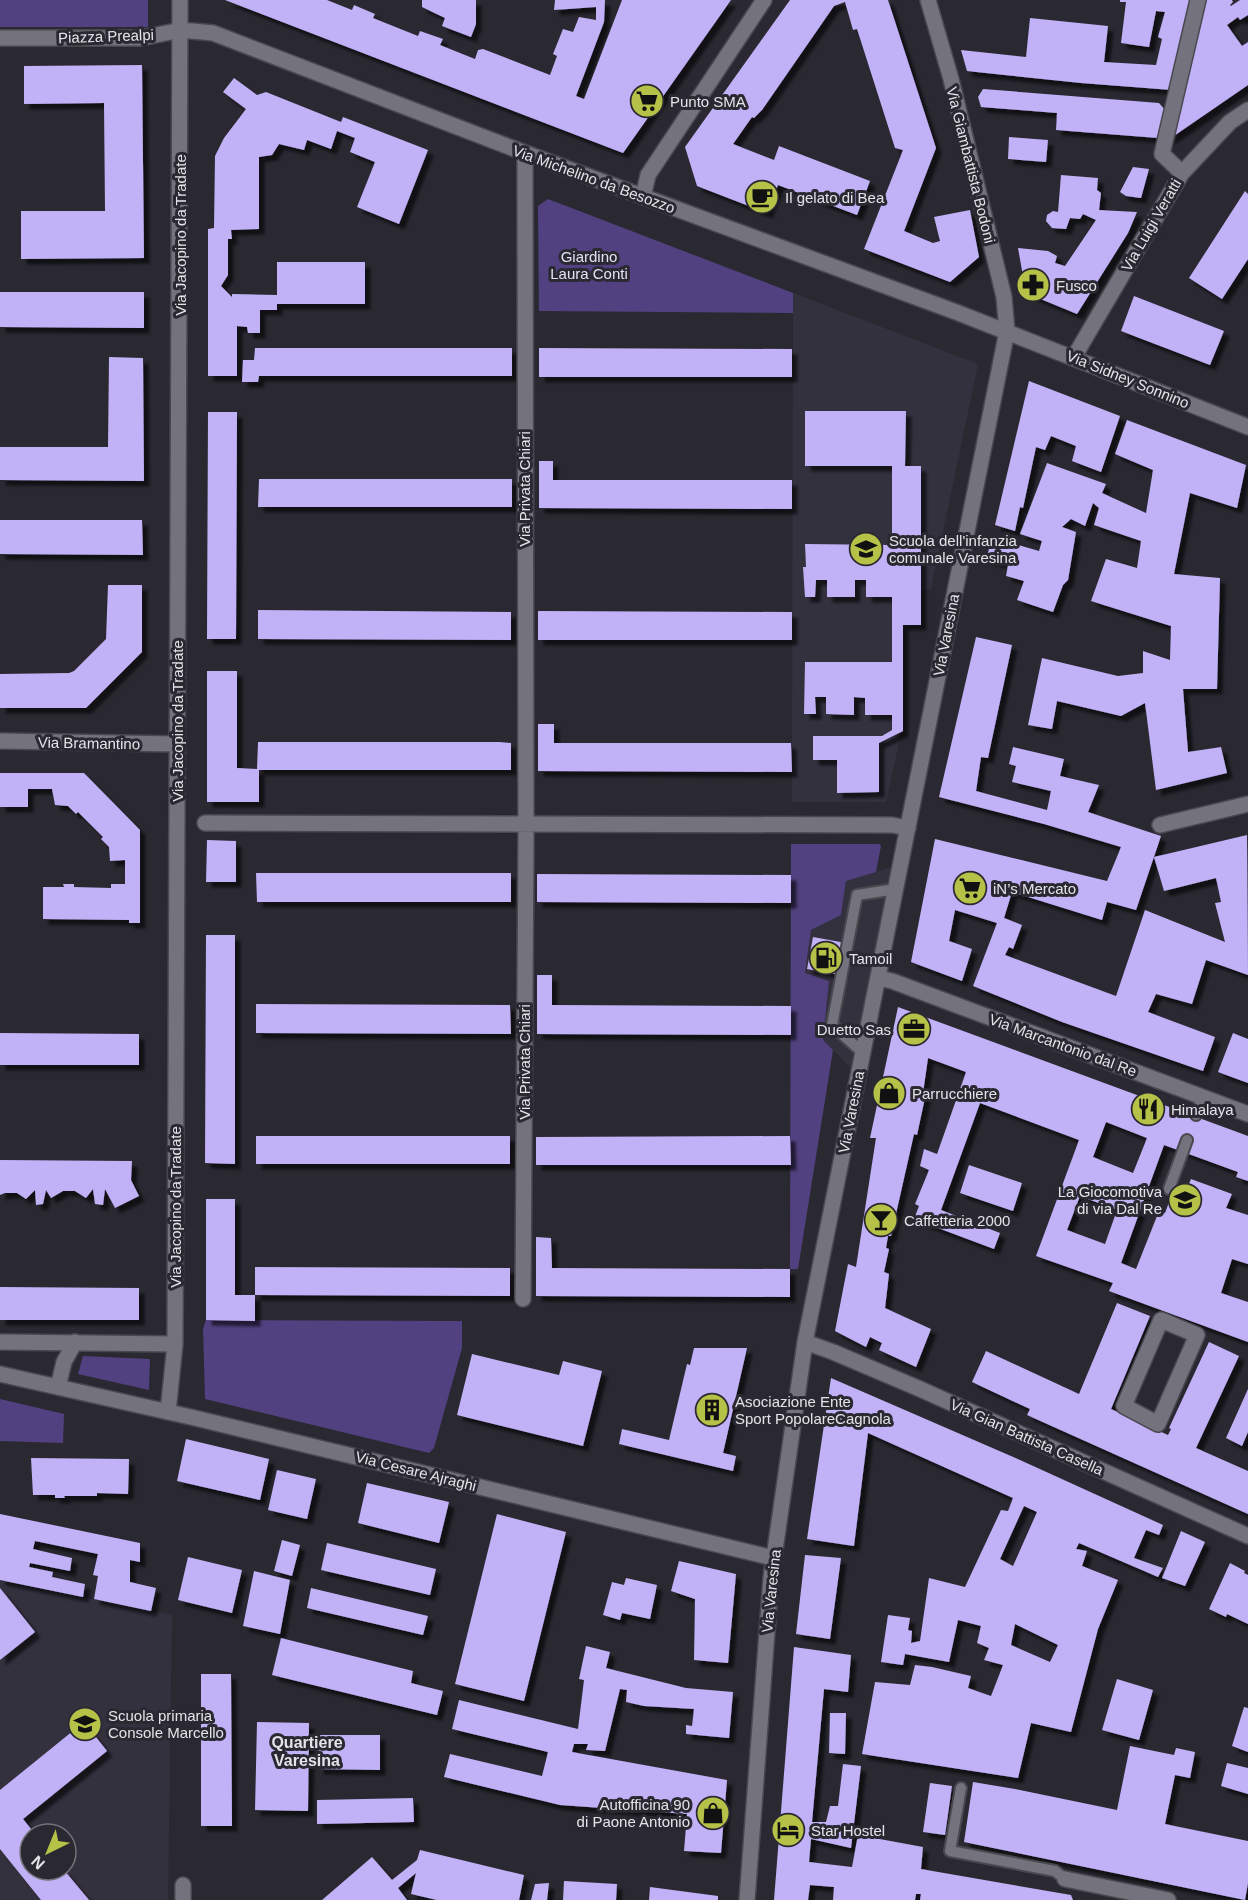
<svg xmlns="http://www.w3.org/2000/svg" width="1248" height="1900" font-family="Helvetica,sans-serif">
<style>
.built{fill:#34313f;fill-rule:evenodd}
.green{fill:#524180}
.building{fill:#c1b2f7;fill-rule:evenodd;filter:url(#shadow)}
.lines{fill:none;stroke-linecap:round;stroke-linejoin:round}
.lane-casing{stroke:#49484f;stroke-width:14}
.street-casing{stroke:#49484f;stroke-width:18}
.lane{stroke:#74727d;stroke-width:10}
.street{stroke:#74727d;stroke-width:15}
.labels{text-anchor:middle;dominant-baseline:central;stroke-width:6;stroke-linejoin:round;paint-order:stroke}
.street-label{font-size:15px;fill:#e4e3e9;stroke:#2a2932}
.poi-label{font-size:15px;fill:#e4e3e9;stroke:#2a2932;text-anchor:start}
.park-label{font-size:15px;fill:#e4e0f6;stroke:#2a2932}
.neighbourhood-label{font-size:16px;font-weight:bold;fill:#e4e3e9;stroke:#2a2932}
</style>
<defs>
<filter id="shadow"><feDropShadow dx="5.5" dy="5.5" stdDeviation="1.5" flood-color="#0009"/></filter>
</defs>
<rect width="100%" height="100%" fill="#2a2932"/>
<path class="built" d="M793,293L978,364L931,589L921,592V625L903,626V731L901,733L886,802H792Z
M902,864L858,1075L823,1040L829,981L805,974L811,930L841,915L846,881Z
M0,1580L172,1615L168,1900H0ZM30,1834H66V1870H30Z"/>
<path class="green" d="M0,0H148V27H0Z
M548,199L793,293V313L539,311L538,206Z
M791,844H879L881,846L876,872L846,881L841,915L811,930L805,973L829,981L823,1040L833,1050L798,1269H790Z
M206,1320L462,1321V1348L434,1448L429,1453L205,1399L203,1329Z
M83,1356L150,1359L149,1390L78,1374Z
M0,1399L64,1414L63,1443L0,1441Z"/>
<path class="building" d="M225,0H327L352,10L354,5L375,14L373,18L418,36L420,31L443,39L440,45L475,59L478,50L483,49L550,75L557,56L553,54L563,29L573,32L579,17L596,20V7L554,10L555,0H605L604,22L576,96L584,99L622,0H731L623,153Z
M422,0H476V24L471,37L442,26L445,18L422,7Z
M790,0H888L936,148L904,231L933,243L940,241L934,217L970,210L979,257L950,282L864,249L903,150L895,148L857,29L853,30L845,2L834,6L762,110L754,118L752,117L733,144L774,160L779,146L870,181L857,215L778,185L767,213L697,186L685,147Z
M1120,0H1193L1172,90L1081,83L967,71L961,50L1026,57L1030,18L1108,26L1104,62L1156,65L1162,39L1158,37L1165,12L1156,11L1149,47L1121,43L1126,2H1120Z
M1204,0H1232L1233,2L1230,5L1231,6L1240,0H1248V15L1240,20L1238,17L1227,25L1242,46L1248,42V85L1168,140Z
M142,65L144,258L21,259V211H105L104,103L24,104V66Z
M234,78L257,95L266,92L341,122L343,117L428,150L399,224L357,207L375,162L350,152L355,138L337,131L331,149L307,140L304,150L279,144L272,155L259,157V229L231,230L232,239H228V275L221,286L232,297V294L277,295V262H365V304H277V310H260V333H248L247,327L237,326V376H208V229L214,228L215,156L224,138L246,109L223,92Z
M983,89L1159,103L1166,111L1158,138L1056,130L1057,113L981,107L978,97Z
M1009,137L1048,140L1046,162L1008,159Z
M1133,167L1149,169L1141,198L1126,196L1120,192Z
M1061,175L1098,178L1097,190L1101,193L1099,210L1137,212L1128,233L1077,314L1026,293L1018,248L1048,251L1057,256L1055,263L1065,266L1096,220L1083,214L1080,219L1070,218L1066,229L1052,228L1046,221L1047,215L1053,211L1058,212Z
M1245,191L1248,194V259L1222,299L1189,278Z
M0,292H144V328L0,327Z
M1134,296L1224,331L1210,365L1121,331Z
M255,348H512V376H259L258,382H242L243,360H254Z
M539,348L792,349V377H539Z
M109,357L143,358L144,481L0,480V447H108Z
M1029,381L1120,416L1101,472L1072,461L1076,446L1051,436L1045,450L1036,447L1023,508L1020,507L1015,531L995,525Z
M805,411H906L905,466H921V625H903V731L879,743V792L837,793V760H813V736H882L892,730V715H865V698L854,697V715L826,714V697H815L816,714H804L805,662H892V597H866V580H855V597H827V580H816L815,597H805L803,567H806L805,544L892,545V466H805Z
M208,412H237L236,639H207Z
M1127,420L1246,465L1237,508L1190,493L1174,574L1220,578L1217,689H1183L1188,752L1221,747L1227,773L1156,790L1145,703L1121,716L1057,701L1052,729L1028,725L1042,658L1118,676L1143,673V651L1170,660L1171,626L1091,601L1106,559L1137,568L1141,541L1094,525L1099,508L1093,503L1085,526L1071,519L1062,527L1076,532L1068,580L1063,585L1053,612L1017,600L1024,581L1006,576L1008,565L987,559L991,537L1039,551L1042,541L1020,534L1047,463L1106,484L1102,493L1146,513L1153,470L1115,454Z
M539,461H553V480H792V509L539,508Z
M259,479H512V507H258Z
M0,520H142L143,555L0,554Z
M108,585H142V652L86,708H0V674L69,673L74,671L106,639Z
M258,610L511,612V640L258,639Z
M538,611L792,612V640H538Z
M976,637L1012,645L988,758L981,757L976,791L1047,810L1051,791L1012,782L1016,766L1009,764L1013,747L1064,759L1060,776L1099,785L1088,812L1161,836L1136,910L1107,902L1102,920L1012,892L1004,918L1022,925L1013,949L1009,947L1005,955L1116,996L1145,910L1225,942L1215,903L1221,902L1216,878L1164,891L1154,857L1247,835L1248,975L1206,960L1192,1004L1156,994L1148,1012L1215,1037L1203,1071L1062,1022L973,986L997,923L955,910L949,941L972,949L962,981L911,962L935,839L1107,881L1121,847L1044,824L939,797Z
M207,671H237V768L257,769L258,742H499L511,743V770H259V802H207Z
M538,724H554V743H791L792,772L538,771Z
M0,773H84L140,830V923H129V920L43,919V887H64L63,884H74V887L111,888V884H125V860L110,861L109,847L101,839L103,837L78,812L76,814L68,806L55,805L52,789H28V807H0Z
M207,840L236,841V882H206Z
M256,873H511V902H257Z
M537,874L791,875V903L537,902Z
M206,935H235V1164L205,1163Z
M813,937L846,943L840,975L807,969Z
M537,975H552V1005L791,1006V1035L537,1034Z
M256,1004L510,1005L511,1034L256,1033Z
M898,1007L1248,1136V1181L1236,1177L1238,1172L1164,1145L1121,1263L1136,1269L1159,1211L1165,1213L1171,1197L1182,1201L1191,1179L1232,1194L1226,1208L1248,1215V1264L1232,1259L1221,1293L1248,1302V1342L1109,1291L1113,1283L1036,1256L1079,1140L980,1103L941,1210L1000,1233L994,1249L914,1219L919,1206L915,1204L929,1170L920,1166L924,1149L937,1154L966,1072L928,1058L923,1093H926L917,1135L914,1134L891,1236H888L886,1248L889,1249L884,1272L889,1274L885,1308L931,1329L916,1367L879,1350L882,1343L870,1337L866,1347L835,1331L848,1264L856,1267L876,1138H870ZM1106,1122L1147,1138L1133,1173L1093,1157ZM1080,1196L1117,1210L1105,1244L1067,1230Z
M0,1033L139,1034V1065H0Z
M1233,1033L1248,1039V1083L1218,1072Z
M256,1136H510V1164H256Z
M790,1136L791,1165H536V1137Z
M0,1160L132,1161L131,1180L139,1196L115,1208L105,1189L103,1205L95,1204L93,1189L86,1198L75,1191H63L51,1198L46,1190L43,1204L36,1205L35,1190L26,1199L17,1193H5L0,1195Z
M969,1165L1022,1183L1013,1211L960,1193Z
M206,1199H235V1295H255V1321L206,1320Z
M536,1237L551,1238L552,1268L790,1269V1297L536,1296Z
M255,1267L510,1268V1296L255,1295Z
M0,1287L139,1288V1320H0Z
M1117,1303L1150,1316L1111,1409L1168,1435L1171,1429L1169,1428L1209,1342L1239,1356L1196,1448L1248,1471V1514L1027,1415L1030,1409L972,1382L986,1351L1079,1394Z
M694,1348H747L723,1453L736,1456L733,1471L619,1444L622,1429L669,1440L687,1364L690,1365Z
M472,1354L559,1375L563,1361L602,1371L583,1446L457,1415Z
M831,1378L1020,1460L1163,1525L1159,1535L1146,1530L1134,1558L1163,1568L1158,1577L1079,1543L1076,1549L1087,1551L1082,1566L1118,1580L1098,1629L1071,1732L1031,1723L1018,1778L862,1754L875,1682L910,1685L915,1665L932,1667L971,1676L968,1688L991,1696L1003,1665L984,1660L989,1648L977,1643L981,1626L958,1620L949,1662L905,1654L903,1665L881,1662L888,1615L910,1618L908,1630L912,1631L911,1643L920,1641L929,1578L965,1587L1001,1510L1008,1511L1013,1498L868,1433L854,1546L807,1539ZM1024,1506L1037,1512L1013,1566L1000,1559ZM1015,1624L1058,1645L1050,1662L1011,1645Z
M1248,1389V1432L1242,1446L1226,1438Z
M186,1439L269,1459L260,1500L177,1481Z
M31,1458L129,1459L128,1494L97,1493V1496H64L65,1498H55V1495H33Z
M277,1470L316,1479L307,1519L268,1510Z
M367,1483L449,1502L439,1543L358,1523Z
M0,1514L140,1543V1562L130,1560V1582L156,1588L151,1611L94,1599L98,1576L93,1575L98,1554L35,1541L33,1549L72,1558L70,1571L30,1563L29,1567L53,1572L52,1577L85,1584L83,1597L0,1580Z
M497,1514L566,1532L524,1701L455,1684Z
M1181,1531L1205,1542L1185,1586L1162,1578Z
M282,1540L300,1545L292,1576L274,1571Z
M327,1543L436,1569L430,1595L321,1570Z
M805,1555L841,1558L830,1639L796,1634Z
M188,1557L242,1570L232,1613L178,1600Z
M679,1561L736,1574L728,1663L694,1660L695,1599L671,1591Z
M1230,1563L1245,1571L1244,1573L1248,1575V1624L1227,1614L1226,1617L1209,1609Z
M254,1571L290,1580L280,1634L243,1626Z
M626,1578L657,1585L650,1619L622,1613L620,1620L603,1615L612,1582L624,1585Z
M0,1588L35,1632L0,1660Z
M311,1588L428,1616L423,1635L307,1608Z
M281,1638L413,1671L411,1683L443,1691L437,1715L272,1675Z
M586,1646L610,1652L606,1668L686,1688L733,1692L729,1738L686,1734V1725L692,1726L694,1709L644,1706L626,1702L627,1690L620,1689L605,1751L586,1750L588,1744H574L572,1752L727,1780L721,1853L684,1851L687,1814L560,1805L444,1777L450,1754L542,1776L548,1752L452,1729L459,1700L578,1729L584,1680L579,1679Z
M794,1647L851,1655L848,1692L824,1689L812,1822H826L830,1806H838L843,1764L861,1766L851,1848L811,1839L809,1862L852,1867L858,1835L923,1847L921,1869L1071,1895L1073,1900H920L921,1894H916L915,1900H833L834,1887L810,1885L808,1900H774Z
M201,1674H231L232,1826H201Z
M1117,1679L1153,1690L1139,1740L1102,1730Z
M1244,1707L1248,1708V1752L1232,1746Z
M830,1713H846L845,1754L829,1753Z
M84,1722L107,1751L23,1819L35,1834H30V1870H64L89,1900H41L0,1849V1790Z
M257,1722L309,1723L308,1811L255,1810Z
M318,1735H380V1770L318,1769Z
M1130,1746L1174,1755L1176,1748L1195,1752L1190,1778L1175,1775L1165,1824L1248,1841V1883L1245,1900L964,1842L973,1782L1015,1789L1117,1810Z
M1227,1763L1248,1768V1794L1221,1786Z
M930,1783L952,1786L945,1835L923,1832Z
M413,1798L414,1822L317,1824V1800Z
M420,1850L524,1875L519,1900H437L411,1894L416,1873L398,1888L407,1900H322L372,1857L392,1880L417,1860Z
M564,1881L617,1884L616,1900H563Z
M549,1883L547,1900H531L535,1884Z
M650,1887L718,1896V1900H649Z"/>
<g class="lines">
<defs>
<path id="lane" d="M863,1053L832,1025L857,895L896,889
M1196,1115L1203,1097
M1169,1189L1187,1140
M961,1788L950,1851L1055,1871L1065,1879"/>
<path id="street" d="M0,38H141L181,30L213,33L525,153L956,312L1248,427
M1182,173L1162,154L1198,0
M643,197L648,175L764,0
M1074,357L1182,173L1230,122L1248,110
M0,741L177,744
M205,823L892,825L908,828
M1160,825L1248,804
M878,978L892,981L1248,1114
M523,1299L526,839L525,153
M1161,1320L1197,1335L1158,1424L1124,1406Z
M0,1342L175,1344
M805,1342L833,1352L920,1389L1248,1536
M0,1374L195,1418L773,1558
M58,1387L64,1362L75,1342
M168,1412L175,1344L180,0
M1065,1879L1168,1900
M183,1900V1885
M747,1900L771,1578L805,1342L1007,331L1004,297L951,79L928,0"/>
</defs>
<use href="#lane" class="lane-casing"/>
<use href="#street" class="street-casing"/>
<use href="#lane" class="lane"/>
<use href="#street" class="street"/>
</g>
<defs>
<symbol id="supermarket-disc" viewBox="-11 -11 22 22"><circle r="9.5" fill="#b6c148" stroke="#2a2932"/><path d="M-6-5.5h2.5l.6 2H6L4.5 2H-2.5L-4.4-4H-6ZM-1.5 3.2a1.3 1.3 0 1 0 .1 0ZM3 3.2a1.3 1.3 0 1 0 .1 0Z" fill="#111"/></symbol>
<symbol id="cafe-disc" viewBox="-11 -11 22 22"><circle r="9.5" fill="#b6c148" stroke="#2a2932"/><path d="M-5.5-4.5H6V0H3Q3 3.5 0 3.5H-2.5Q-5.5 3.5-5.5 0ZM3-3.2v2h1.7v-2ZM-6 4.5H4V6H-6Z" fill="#111"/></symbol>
<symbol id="pharmacy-disc" viewBox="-11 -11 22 22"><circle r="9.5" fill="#b6c148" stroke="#2a2932"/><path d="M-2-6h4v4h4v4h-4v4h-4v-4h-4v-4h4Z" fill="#111"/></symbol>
<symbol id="school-disc" viewBox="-11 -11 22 22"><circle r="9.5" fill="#b6c148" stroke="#2a2932"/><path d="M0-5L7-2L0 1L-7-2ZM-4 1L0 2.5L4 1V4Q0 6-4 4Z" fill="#111"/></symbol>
<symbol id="fuel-disc" viewBox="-11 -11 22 22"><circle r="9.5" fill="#b6c148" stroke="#2a2932"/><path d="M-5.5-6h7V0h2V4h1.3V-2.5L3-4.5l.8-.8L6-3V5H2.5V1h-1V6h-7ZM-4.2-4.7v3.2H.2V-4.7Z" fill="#111"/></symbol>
<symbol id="office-disc" viewBox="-11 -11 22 22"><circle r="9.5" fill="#b6c148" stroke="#2a2932"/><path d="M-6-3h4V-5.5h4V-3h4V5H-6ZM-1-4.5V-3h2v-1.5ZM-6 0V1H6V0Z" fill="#111"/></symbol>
<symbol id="shop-disc" viewBox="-11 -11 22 22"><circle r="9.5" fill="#b6c148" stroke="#2a2932"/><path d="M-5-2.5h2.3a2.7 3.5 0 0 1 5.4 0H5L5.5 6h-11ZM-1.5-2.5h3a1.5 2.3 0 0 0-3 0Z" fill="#111"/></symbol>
<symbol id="restaurant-disc" viewBox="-11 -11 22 22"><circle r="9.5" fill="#b6c148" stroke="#2a2932"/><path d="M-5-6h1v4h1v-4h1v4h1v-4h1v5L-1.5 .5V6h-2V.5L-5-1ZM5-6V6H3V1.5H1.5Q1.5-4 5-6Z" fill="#111"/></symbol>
<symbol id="bar-disc" viewBox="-11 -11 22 22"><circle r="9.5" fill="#b6c148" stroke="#2a2932"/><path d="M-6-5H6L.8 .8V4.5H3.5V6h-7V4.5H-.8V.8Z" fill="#111"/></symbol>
<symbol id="building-disc" viewBox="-11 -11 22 22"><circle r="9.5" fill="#b6c148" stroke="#2a2932"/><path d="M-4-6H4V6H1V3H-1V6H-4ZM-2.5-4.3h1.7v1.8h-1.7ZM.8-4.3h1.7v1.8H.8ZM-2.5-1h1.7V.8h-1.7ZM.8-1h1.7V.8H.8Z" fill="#111"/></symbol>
<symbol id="hotel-disc" viewBox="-11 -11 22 22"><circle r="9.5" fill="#b6c148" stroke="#2a2932"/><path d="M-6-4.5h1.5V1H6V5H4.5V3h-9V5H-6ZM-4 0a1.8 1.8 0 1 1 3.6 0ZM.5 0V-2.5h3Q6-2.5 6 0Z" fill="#111"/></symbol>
</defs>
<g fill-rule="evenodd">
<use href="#supermarket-disc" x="628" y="82" width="38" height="38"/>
<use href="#cafe-disc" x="743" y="178" width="38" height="38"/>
<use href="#pharmacy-disc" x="1014" y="266" width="38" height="38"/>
<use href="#school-disc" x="847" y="530" width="38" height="38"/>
<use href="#supermarket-disc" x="951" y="869" width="38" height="38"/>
<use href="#fuel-disc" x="807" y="939" width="38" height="38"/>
<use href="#office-disc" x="895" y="1010" width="38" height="38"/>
<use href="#shop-disc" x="870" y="1074" width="38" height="38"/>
<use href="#restaurant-disc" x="1129" y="1090" width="38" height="38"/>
<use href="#school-disc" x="1166" y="1181" width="38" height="38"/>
<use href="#bar-disc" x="862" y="1201" width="38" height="38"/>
<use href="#building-disc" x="693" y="1391" width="38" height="38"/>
<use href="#school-disc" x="66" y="1705" width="38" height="38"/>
<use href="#shop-disc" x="694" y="1794" width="38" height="38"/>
<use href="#hotel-disc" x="769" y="1811" width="38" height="38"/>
</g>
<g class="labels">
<g class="street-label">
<text transform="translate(106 36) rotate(-2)">Piazza Prealpi</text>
<text transform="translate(971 165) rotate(76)">Via Giambattista Bodoni</text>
<text transform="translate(594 179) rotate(20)">Via Michelino da Besozzo</text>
<text transform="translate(1151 225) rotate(-60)">Via Luigi Veratti</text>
<text transform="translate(180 235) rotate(-90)">Via Jacopino da Tradate</text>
<text transform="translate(1128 379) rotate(22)">Via Sidney Sonnino</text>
<text transform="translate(524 489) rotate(-90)">Via Privata Chiari</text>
<text transform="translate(946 635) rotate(-79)">Via Varesina</text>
<text transform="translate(177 721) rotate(-90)">Via Jacopino da Tradate</text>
<text transform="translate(89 743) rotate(1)">Via Bramantino</text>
<text transform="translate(1063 1045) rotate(20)">Via Marcantonio dal Re</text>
<text transform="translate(524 1062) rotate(-90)">Via Privata Chiari</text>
<text transform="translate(851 1112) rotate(-79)">Via Varesina</text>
<text transform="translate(175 1207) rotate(-90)">Via Jacopino da Tradate</text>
<text transform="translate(1027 1437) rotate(24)">Via Gian Battista Casella</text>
<text transform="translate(416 1471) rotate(14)">Via Cesare Ajraghi</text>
<text transform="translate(771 1591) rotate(-84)">Via Varesina</text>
</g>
<g class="poi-label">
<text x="670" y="101">Punto SMA</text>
<text x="785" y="197">Il gelato di Bea</text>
<text x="1056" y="285">Fusco</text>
<text x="889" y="540">Scuola dell'infanzia<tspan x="889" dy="17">comunale Varesina</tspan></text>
<text x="993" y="888">iN’s Mercato</text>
<text x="849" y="958">Tamoil</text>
<text x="891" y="1029" text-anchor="end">Duetto Sas</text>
<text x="912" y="1093">Parrucchiere</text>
<text x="1171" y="1109">Himalaya</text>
<text x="1162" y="1191" text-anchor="end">La Giocomotiva<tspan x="1162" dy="17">di via Dal Re</tspan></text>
<text x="904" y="1220">Caffetteria 2000</text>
<text x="735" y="1401">Asociazione Ente<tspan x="735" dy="17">Sport PopolareCagnola</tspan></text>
<text x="108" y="1715">Scuola primaria<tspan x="108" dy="17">Console Marcello</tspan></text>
<text x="690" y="1804" text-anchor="end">Autofficina 90<tspan x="690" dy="17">di Paone Antonio</tspan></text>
<text x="811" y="1830">Star Hostel</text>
</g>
<g class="park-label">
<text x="589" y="256">Giardino<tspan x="589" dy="17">Laura Conti</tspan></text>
</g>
<g class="neighbourhood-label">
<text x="307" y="1742">Quartiere<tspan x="307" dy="18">Varesina</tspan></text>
</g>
</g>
<g transform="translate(48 1852) rotate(223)"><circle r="28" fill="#2a2932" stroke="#74737b" stroke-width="1.5"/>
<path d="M0-4.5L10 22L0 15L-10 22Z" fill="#b6c148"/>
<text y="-9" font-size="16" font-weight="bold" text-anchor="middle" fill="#e4e3e9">N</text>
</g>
</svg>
